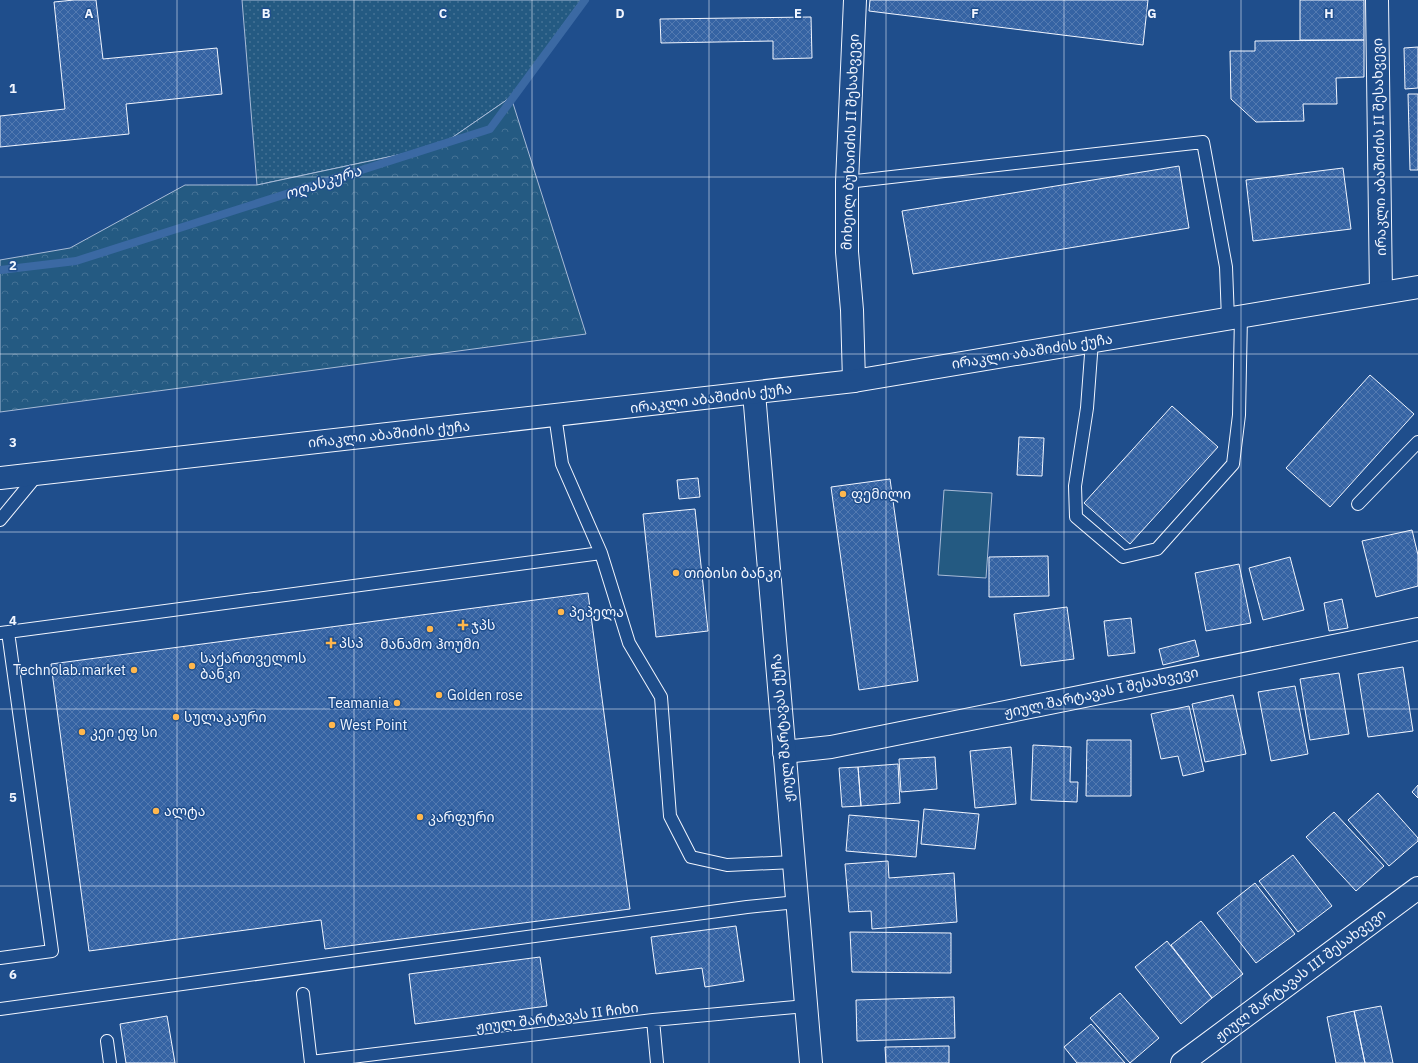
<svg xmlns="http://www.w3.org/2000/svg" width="1418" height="1063" font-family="'IBM Plex Sans','Noto Sans Georgian',sans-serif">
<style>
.grass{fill:url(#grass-dots);stroke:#a8bbd7}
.forest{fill:url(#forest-crowns);stroke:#a8bbd7}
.green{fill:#245a82;stroke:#a8bbd7}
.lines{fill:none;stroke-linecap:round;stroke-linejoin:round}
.stream{stroke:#3b69a3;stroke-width:8}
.building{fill:url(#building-cross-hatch);stroke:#f2f6ff}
.service-casing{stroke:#f2f6ff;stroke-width:14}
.minor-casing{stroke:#f2f6ff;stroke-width:24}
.tertiary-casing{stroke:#f2f6ff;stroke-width:24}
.secondary-casing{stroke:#f2f6ff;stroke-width:24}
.service{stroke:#1f4e8c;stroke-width:12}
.minor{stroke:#1f4e8c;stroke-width:22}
.tertiary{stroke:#1f4e8c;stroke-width:22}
.secondary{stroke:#1f4e8c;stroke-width:22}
.grid{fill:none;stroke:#f2f6ff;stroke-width:1;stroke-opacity:0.55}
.poi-dot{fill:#ffb74d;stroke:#1f4e8c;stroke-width:1.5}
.labels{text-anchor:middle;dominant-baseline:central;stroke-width:3;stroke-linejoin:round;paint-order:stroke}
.street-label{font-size:14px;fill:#f2f6ff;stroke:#1f4e8c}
.poi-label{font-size:14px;fill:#f2f6ff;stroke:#1f4e8c;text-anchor:start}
.water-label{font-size:15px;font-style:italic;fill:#f2f6ff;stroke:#1f4e8c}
.grid-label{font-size:13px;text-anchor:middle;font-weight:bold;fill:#f2f6ff;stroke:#1f4e8c;stroke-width:3;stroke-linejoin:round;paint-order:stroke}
</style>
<defs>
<pattern id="grass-dots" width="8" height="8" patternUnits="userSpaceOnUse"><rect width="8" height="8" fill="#245a82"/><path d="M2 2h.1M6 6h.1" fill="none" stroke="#447295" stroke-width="1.8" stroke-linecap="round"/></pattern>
<pattern id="forest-crowns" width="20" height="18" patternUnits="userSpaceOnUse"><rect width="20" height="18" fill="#245a82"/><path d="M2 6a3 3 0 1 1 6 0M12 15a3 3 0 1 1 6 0" fill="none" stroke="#447295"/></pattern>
<pattern id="building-cross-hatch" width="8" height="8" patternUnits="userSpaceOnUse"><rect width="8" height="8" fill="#3563a3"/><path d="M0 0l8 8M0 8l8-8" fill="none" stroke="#537ab1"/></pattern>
</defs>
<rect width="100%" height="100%" fill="#1f4e8c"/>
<path class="grass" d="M242,0H581L511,97L440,146L257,185Z"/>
<path class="forest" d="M511,97L586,334L0,412V260L70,248L185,185H257L440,146Z"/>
<path class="green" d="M944,490L992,493L986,578L938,575Z"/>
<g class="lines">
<path class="stream" d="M0,270L76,261L490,129L585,0"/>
</g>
<path class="building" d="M74,0H96L103,59L217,48L222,94L126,104L129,134L0,147V116L65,109L54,2Z
M870,0H1148L1143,45L869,11Z
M1300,0H1364V40H1300Z
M811,17L812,58L773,59V41L661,43L660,19Z
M1364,40V77L1336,78L1337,104H1303L1304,121L1256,122L1231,99L1230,51H1255V41Z
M1418,47V88L1405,89L1404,48Z
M1408,94H1418V170H1410Z
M1179,166L1189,228L913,274L902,211Z
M1343,168L1351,229L1253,241L1246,180Z
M1370,375L1414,414L1330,507L1286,468Z
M1172,406L1218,447L1130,544L1084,503Z
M1019,437L1044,438L1042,476L1017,475Z
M698,478L700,497L679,499L677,480Z
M890,479L918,681L859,690L831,487Z
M695,509L708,631L656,637L643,514Z
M1412,530L1418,555V586L1376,597L1362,541Z
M1048,556L1049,596L989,597V557Z
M1290,557L1304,610L1263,620L1249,568Z
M1239,564L1251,623L1206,631L1195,573Z
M588,593L630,909L325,949L321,920L89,951L51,664Z
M1342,599L1348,628L1329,631L1324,603Z
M1067,607L1074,659L1021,666L1014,614Z
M1131,618L1135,653L1108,656L1104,621Z
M1195,640L1199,656L1163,665L1159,649Z
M1403,667L1413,731L1368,737L1358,674Z
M1339,673L1349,734L1310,740L1300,679Z
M1295,686L1308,754L1271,761L1258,692Z
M1233,695L1246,754L1205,762L1192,704Z
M1189,706L1204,771L1183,776L1178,756L1161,759L1151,714Z
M1087,740H1131V796H1086Z
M1033,745L1071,747L1070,782H1078L1077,802L1031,800Z
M1011,747L1016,804L975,808L970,751Z
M935,757L937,789L901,792L899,759Z
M898,764L900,803L861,806L858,767Z
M858,767L861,806L842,807L839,768Z
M1418,785V798L1412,792Z
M1378,793L1418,838V841L1389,866L1348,820Z
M924,809L979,814L975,849L921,844Z
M1334,812L1384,866L1356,891L1306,837Z
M849,815L919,821L916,857L846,851Z
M1293,855L1332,906L1298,932L1259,881Z
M888,861L889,878L954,873L957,922L872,929L871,911L849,912L845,864Z
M1255,883L1295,934L1256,963L1217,913Z
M1201,921L1243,974L1212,998L1171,945Z
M736,926L744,981L705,987L702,968L656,974L651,937Z
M850,932L951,933V973L852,972Z
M1167,941L1212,998L1181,1024L1135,967Z
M540,957L547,1006L415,1024L409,974Z
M1120,993L1159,1038L1130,1063L1090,1018Z
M954,997L955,1038L857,1041L856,1000Z
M1381,1006L1393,1063H1365L1354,1011Z
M1354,1011L1365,1063H1336L1327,1017Z
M167,1016L175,1063H126L120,1024Z
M1091,1024L1125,1063H1077L1064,1047Z
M949,1046V1063H886L885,1047Z"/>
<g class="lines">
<defs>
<path id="service" d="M847,182L1203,142L1226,267L1228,319
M1092,341L1087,408L1075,486L1076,517L1123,557L1157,549L1233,464L1239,415L1241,316
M555,415L562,464L601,553
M1358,504L1418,442
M0,520L38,474
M0,633L601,553L629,643L661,697L670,816L691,857L727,865L794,862
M0,958L52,951L8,632
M303,994L311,1063
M0,1009L747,907L797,902
M653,1020L657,1063
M107,1041L110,1063
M311,1062L653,1020L806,1006"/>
<path id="minor" d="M1377,0L1381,293
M854,381L852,310L847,252V182L855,0
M784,752L831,747L1418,629
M1182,1063L1418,888"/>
<path id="tertiary" d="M754,393L811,1063"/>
<path id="secondary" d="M0,478L854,381L1418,287"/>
</defs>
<use href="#service" class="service-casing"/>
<use href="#minor" class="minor-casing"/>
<use href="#tertiary" class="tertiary-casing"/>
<use href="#secondary" class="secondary-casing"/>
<use href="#service" class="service"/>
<use href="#minor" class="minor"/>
<use href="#tertiary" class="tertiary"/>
<use href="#secondary" class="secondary"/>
</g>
<path class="grid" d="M177,0V1063M354,0V1063M532,0V1063M709,0V1063M886,0V1063M1064,0V1063M1241,0V1063M0,177H1418M0,354H1418M0,532H1418M0,709H1418M0,886H1418"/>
<g class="poi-dot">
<circle cx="843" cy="494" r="4"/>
<circle cx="676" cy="573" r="4"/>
<circle cx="561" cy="612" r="4"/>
<path d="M461 619h4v4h4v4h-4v4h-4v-4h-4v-4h4z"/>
<circle cx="430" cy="629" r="4"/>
<path d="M329 637h4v4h4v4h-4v4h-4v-4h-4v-4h4z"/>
<circle cx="192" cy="666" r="4"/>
<circle cx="134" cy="670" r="4"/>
<circle cx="439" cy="695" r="4"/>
<circle cx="397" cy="703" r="4"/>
<circle cx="176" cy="717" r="4"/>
<circle cx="332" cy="725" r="4"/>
<circle cx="82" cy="732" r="4"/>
<circle cx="156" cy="811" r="4"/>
<circle cx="420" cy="817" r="4"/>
</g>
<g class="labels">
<g class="street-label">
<text transform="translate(850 142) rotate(-88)">მიხეილ ბუხაიძის II შესახვევი</text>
<text transform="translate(1379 147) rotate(-91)">ირაკლი აბაშიძის II შესახვევი</text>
<text transform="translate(1032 351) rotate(-9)">ირაკლი აბაშიძის ქუჩა</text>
<text transform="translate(711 398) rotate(-7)">ირაკლი აბაშიძის ქუჩა</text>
<text transform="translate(389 434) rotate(-6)">ირაკლი აბაშიძის ქუჩა</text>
<text transform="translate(1101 692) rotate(-12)">ჟიულ შარტავას I შესახვევი</text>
<text transform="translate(782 728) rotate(-95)">ჟიულ შარტავას ქუჩა</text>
<text transform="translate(1300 975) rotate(-37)">ჟიულ შარტავას III შესახვევი</text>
<text transform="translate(557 1017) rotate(-7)">ჟიულ შარტავას II ჩიხი</text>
</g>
<g class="poi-label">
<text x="851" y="494">ფემილი</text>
<text x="684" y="573">თიბისი ბანკი</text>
<text x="569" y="612">პეპელა</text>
<text x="471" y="625">ჯპს</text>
<text x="339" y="643">პსპ</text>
<text x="430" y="644" text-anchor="middle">მანამო ჰოუმი</text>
<text x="200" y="658">საქართველოს<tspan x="200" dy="16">ბანკი</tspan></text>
<text x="126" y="670" text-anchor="end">Technolab.market</text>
<text x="447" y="695">Golden rose</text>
<text x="389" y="703" text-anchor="end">Teamania</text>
<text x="184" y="717">სულაკაური</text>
<text x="340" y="725">West Point</text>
<text x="90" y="732">კეი ეფ სი</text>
<text x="164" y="811">ალტა</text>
<text x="428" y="817">კარფური</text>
</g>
<g class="water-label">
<text transform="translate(323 182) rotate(-18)">ოღასკურა</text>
</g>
</g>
<g class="grid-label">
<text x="89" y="18">A</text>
<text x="266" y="18">B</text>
<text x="443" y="18">C</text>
<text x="620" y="18">D</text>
<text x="798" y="18">E</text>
<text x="975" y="18">F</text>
<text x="1152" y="18">G</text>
<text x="1329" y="18">H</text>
<text x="13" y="93">1</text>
<text x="13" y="270">2</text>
<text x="13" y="447">3</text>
<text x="13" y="625">4</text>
<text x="13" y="802">5</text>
<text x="13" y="979">6</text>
</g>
</svg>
